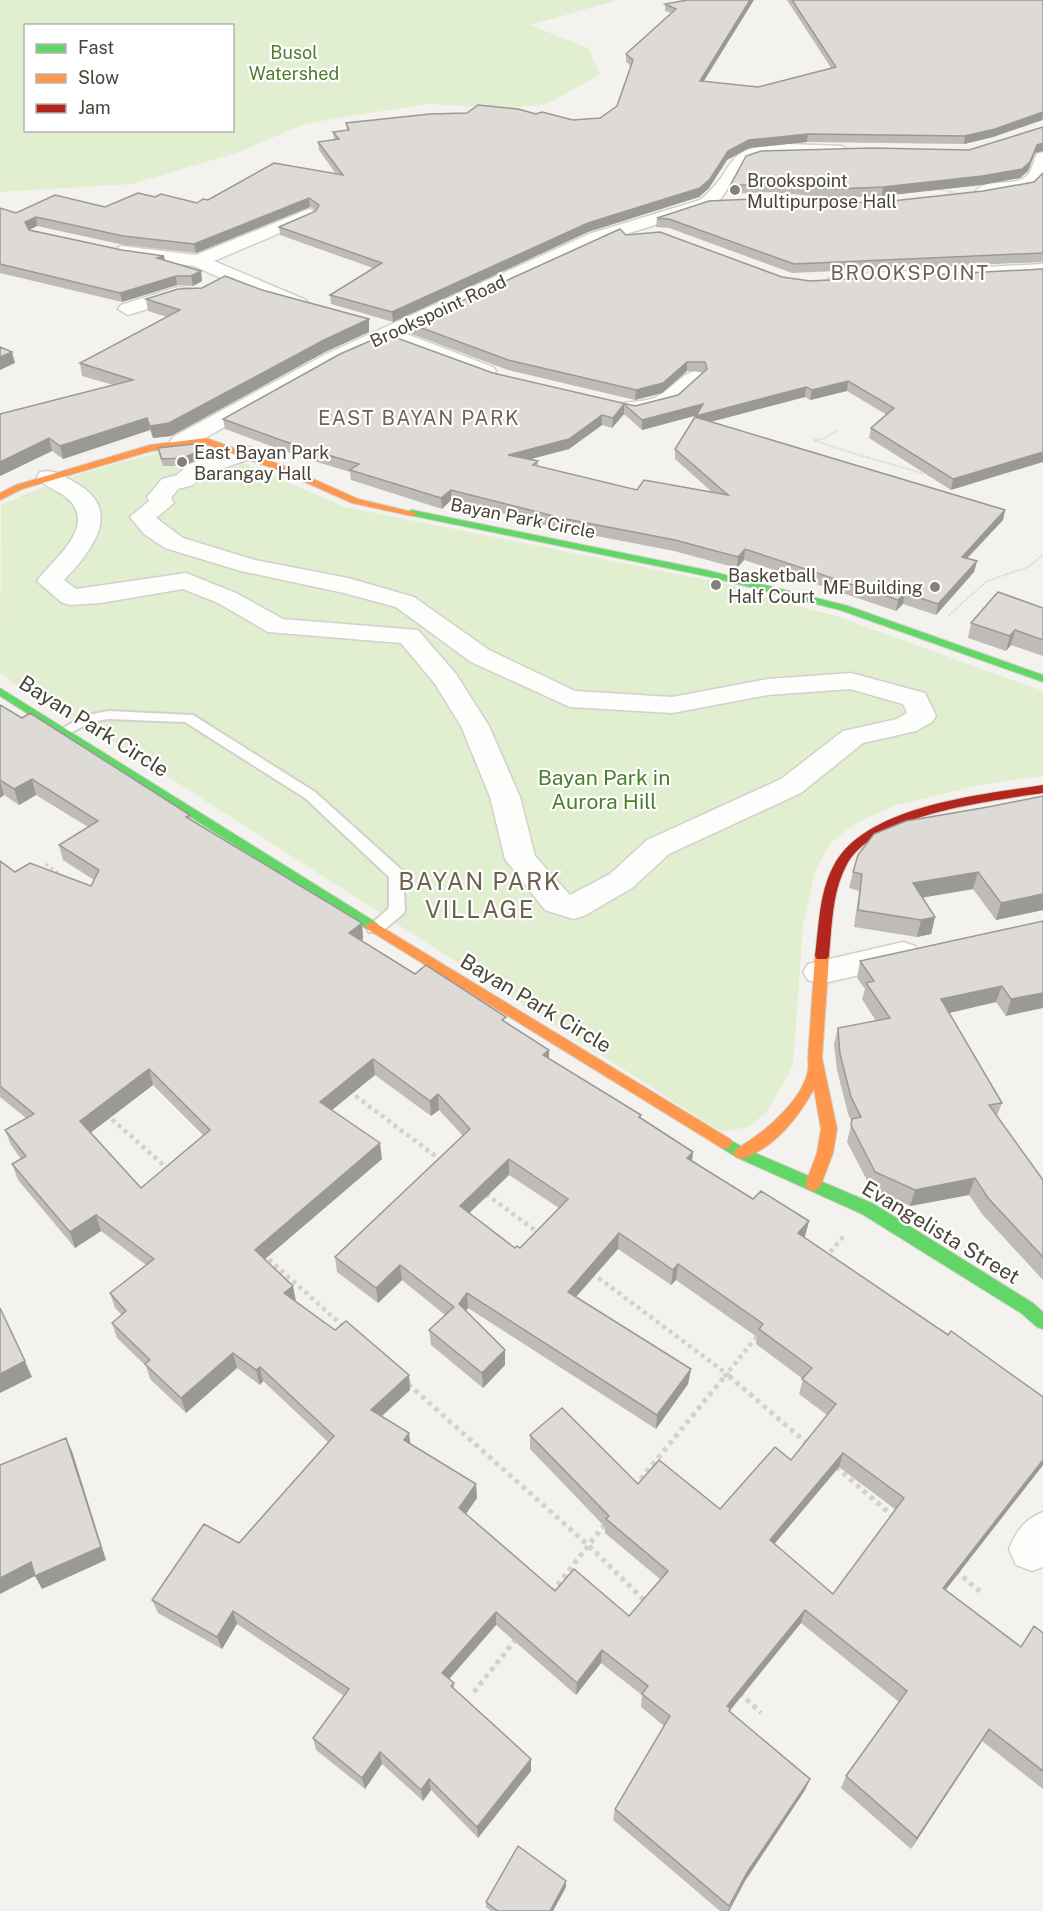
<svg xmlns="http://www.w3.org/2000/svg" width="1043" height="1911" font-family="'Public Sans',sans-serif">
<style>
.green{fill:#e1eecf;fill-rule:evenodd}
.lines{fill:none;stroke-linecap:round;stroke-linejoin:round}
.lane-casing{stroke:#d2d0cb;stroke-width:4}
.street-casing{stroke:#d2d0cb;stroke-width:3}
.fast-casing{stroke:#d3cfc5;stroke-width:2}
.slow-casing{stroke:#d3cfc5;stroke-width:2}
.jam-casing{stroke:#d3cfc5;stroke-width:2}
.path-far3{stroke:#d3d2cc;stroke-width:2;stroke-dasharray:1.5 1.5;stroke-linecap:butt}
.path-far2{stroke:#d3d2cc;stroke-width:3;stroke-dasharray:3 3;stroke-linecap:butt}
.path-far1{stroke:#d3d2cc;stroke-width:4.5;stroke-dasharray:4 4;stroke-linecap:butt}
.path{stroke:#d3d2cc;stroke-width:5;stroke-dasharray:4.5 4.5;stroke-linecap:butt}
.lane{fill:#fdfdfc;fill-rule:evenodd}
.street{fill:#fdfdfc;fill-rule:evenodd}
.fast{fill:#63d668;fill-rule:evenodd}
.slow{fill:#ff974d;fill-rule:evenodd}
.jam{fill:#b3261e;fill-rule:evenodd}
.wall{fill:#bfbcb8;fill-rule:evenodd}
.shaded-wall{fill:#9b9996}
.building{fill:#dedbd6;stroke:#9b9996;stroke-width:1.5;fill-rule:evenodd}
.poi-dot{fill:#868178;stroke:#fff;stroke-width:2}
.labels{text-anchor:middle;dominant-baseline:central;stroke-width:4.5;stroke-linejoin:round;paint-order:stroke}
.far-park-label{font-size:18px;fill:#4a7f2a;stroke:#fff}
.far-poi-label{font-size:18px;fill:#4b4439;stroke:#fff;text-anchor:start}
.far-street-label{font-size:18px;fill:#4b4439;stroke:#fff}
.far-quarter-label{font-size:20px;letter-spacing:1.5px;fill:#6e6250;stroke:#fff}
.street-label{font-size:21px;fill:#4b4439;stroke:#fff}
.park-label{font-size:21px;fill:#4a7f2a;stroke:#fff}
.quarter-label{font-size:24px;letter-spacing:1.5px;fill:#6e6250;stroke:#fff}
</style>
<rect width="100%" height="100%" fill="#f4f2ee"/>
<path class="green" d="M0,0H618L530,25L588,48L600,74L545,105L493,108L429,104L363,114L304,124L239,152L132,184L0,192ZM26,26H232V130H26Z
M181,449H207L225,455L345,507L737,586L735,590L836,616L1043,691V776L979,785L897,805L858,822L831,842L815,871L803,926L793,1066L766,1113L748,1127L721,1132L114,742L24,692L0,672L1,505C58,479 119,460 181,449Z"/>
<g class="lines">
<defs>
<path id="lane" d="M108,711L193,715L315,792L403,871L405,910L403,914L381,932H369L367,928L389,908V877L305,798L185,722L108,719L92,722L64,736L57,732L83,716Z"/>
<path id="street" d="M786,144L842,146L850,151L842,156C816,156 761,145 742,166C731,179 727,196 712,207L601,242L404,333L493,367L496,371L493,375H479L387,341L340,362L189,447H173L170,442L173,437L326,354L589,234L700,200C741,167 717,147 786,144Z
M1043,152V177L1032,188L984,196L976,191C988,176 1018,190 1030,172C1033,166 1034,159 1037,154Z
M309,209L318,214L315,218L214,261L306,300L309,304L299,310L267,299L194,266L121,256L112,251L121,246L196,255Z
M1043,264V276L835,287L826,281L835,275Z
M178,287L198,290L200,294L198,298L179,299L128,315L118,309L121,305Z
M695,371L702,373L705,377C688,402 655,420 624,413L621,408L624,403C636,401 647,402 658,396C672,389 681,374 695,371Z
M245,446L253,448L256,453L253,458L205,474L193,485L178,489L171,498L174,503L156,518L183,538L255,560L348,578L414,597L489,650L575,691L672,697L768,679L851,673L925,693L936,716L932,722L916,731L863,743L801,793L669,854L632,888L584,916L573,919L545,910L505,859L490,797L461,726L435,684L401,643L268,632L218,603L183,589L100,603L70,605L61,602L37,581C53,559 99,526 67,498C58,490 44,487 37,477L40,472C53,469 63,475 74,482C125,509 92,551 64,580L76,589L186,573L236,593L283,619L418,630L456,674L489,726L520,797L535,856L570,895L610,874L647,840L781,779L843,731L897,719L907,713L903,704L850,689L768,695L672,713L570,707L471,662L396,607L344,593L241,571L165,548L144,534L130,517L149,501L147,497L162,479L177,475L189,464Z
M903,942L915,946L919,954L915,962L820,984L808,980L803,972L808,964Z
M1043,1512V1567L1032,1571L1016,1565L1009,1549C1017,1530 1024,1520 1043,1512Z"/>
<path id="fast" d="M412,510L706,570L848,606L1043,675V682L840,610L706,576L409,515V511Z
M0,688L377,923L379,926L377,929H367L0,696Z
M725,1137L746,1149L874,1204L1033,1303L1043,1312V1329L1037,1327L1021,1313L862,1214L736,1157L720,1147L717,1143L720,1139Z"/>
<path id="slow" d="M206,438L284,466L358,499L417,513L412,516L352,503L278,470L205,444L151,451L22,489L0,500V493L16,485L150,445Z
M372,921L730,1139L733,1143L730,1147L725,1149L720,1147L367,929L365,926Z
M822,951L829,956L822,1058L837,1129L833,1153L821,1185L818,1189L813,1191L808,1189L805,1185L817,1153L821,1129L814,1089C797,1119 775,1148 741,1159L736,1157L733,1153L736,1149C763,1134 814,1093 808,1058L815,956Z"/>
<path id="jam" d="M1043,785V793C990,801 872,814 846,866C832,893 832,926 829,956L827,959H817L815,956C819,926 819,894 833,867C864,805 982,795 1043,785Z"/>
</defs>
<use href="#lane" class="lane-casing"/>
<use href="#street" class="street-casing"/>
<use href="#fast" class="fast-casing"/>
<use href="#slow" class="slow-casing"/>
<use href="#jam" class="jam-casing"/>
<path class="path-far3" d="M936,189L958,193
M838,430L823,439L814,440C850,454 887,462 924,474
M949,615L987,581L1028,567L1043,555"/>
<path class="path-far2" d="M46,864L62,876"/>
<path class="path-far1" d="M349,1091L442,1161
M106,1114L168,1169
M486,1194L540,1234
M263,1254L344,1327
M825,1258L844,1236
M592,1273L731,1377
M724,1377L759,1334"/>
<path class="path" d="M729,1376L809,1445
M408,1384L588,1545L646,1602
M836,1467L894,1517
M635,1486L725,1376
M956,1571L983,1594
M552,1592L606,1523
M474,1692L516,1639
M740,1693L761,1713"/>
<use href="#lane" class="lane"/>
<use href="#street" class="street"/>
<use href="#fast" class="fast"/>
<use href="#slow" class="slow"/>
<use href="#jam" class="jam"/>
</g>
<path class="wall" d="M688,0L704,81L758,87L831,68L787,0H1043V120L993,137L964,144L807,142L749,148L727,160L709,188L699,197L588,232L393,322L331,304L330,295L373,268L280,235L279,227L316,211L310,207L196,253L124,245L37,226L29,230L165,261L201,271L202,281L193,286L177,285L122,302L0,273V208L16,213L105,207L155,197L197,203L208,200L336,174L319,150L318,142L334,140L333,132L347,130L346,123L536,114L573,120L600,118L617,106L631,66L626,62V54L671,13L665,11V4Z
M969,150L1035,153L1028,171L1020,178L981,185L882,196L834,198L771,192L729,194L730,186Z
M1043,173V262L792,273L669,228L656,227L657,218L835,203L883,202L983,191L1034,182Z
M626,235L782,277L810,281L1043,269L951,490L869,438L871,428L887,415L847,391L810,400L805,397L710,422L1005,510L1003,520L967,558L977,561L974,572L936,615L903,604L896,611L744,560L737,568L674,551L560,529L451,500L442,509L351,480L350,472L304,458L225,429L223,419L493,373L635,406L678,395L704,372L687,371L662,393L635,400L508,370L412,334L411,324ZM624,414L642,430L696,415V417L675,449V459L712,492L637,490L538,466V461L531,459L569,449L602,425L612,428Z
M262,290L369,319V332L325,352L171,436L153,438L150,430L63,459L52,451L0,476V414L113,385L82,376L80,363L167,317L148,311L146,299Z
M158,448L204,450L203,457L184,466H163L159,455Z
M1043,608V656L1011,645L1006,651L968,638L971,623Z
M0,705L190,815L191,820L362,923L363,939L361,941L415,974L506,1023L549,1059L641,1115V1119L693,1152L692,1161L753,1199L809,1221L805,1236L804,1238L1043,1397V1465L945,1590L1021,1647L1043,1633V1789L982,1741L911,1849L841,1788L846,1776L899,1702L801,1623L730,1711L810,1779L805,1790L745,1881L729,1911H720L613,1820L615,1809L664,1726L641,1707L642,1695L601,1663L576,1695L496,1625L449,1679L454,1683V1689L531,1759V1771L478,1838L431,1790L423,1801L382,1764L365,1789L316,1750L313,1738L344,1696L237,1624L222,1649L158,1613L152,1600L239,1543L328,1442L263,1381L260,1385L237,1368L186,1413L150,1379L146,1366L117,1338L112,1323L122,1315L115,1308L110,1293L146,1265L101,1231L75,1248L18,1180L12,1164L21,1159L11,1145L5,1130L26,1118L0,1097V861L15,872L91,886L94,880L63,860L59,845L88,827L36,795L19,805L4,795L0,798ZM375,1075L431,1116L439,1110L463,1136L335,1257L337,1272L378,1303L402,1280L445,1315L429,1330L431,1345L483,1388L505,1365L466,1311L468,1308L656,1429L688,1384L691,1369L576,1297L618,1249L671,1285L676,1280L757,1337L756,1344L803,1379L799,1394L827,1415L791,1460L720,1509L638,1484L530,1435V1449L605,1527V1533L661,1580L629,1616L555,1591L466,1514L477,1498L476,1484L411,1444L382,1416L410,1390L409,1375L335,1330L296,1301L265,1259L382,1159L332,1110ZM153,1085L203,1135L141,1188L90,1133ZM509,1175L559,1208L520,1248H515L469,1213ZM839,1467L896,1510L833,1594L774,1544Z
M1043,796V910L996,920L973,889L922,897L935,917L931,934L917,937L854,927L859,891L849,888L853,872L988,807Z
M1043,921L1006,1016L996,1002L949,1013L1002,1103L997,1116L1043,1180V1280L982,1214L969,1195L910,1206L871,1188L847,1142L852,1122L848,1114L837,1070L834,1044L838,1028L876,1021L862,999L865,989L857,978L860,961Z
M566,1887L553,1911H491L486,1907V1902Z"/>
<path class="shaded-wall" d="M750,0H754L699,89L700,81Z
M1043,112L1042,120L993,137L964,144L965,136Z
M808,134L807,142L749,148L727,160L709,188L699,197L588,232L393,322L392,312L728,151L749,140Z
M1043,143V151L1035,153L1028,171L1020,178L981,185L882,196L883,187Z
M309,198L310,207L196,253L194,244Z
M36,217L37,226L27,231L25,222Z
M164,256L166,265L157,258Z
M201,271L202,281L193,286L191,276Z
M176,276L177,285L122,302L120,293Z
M369,319V332L325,352L171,436L153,438L150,426L324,340Z
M12,352L15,363L0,370V357Z
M687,362V371L662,393L635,400L636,390Z
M848,381L847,391L810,400L812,390Z
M806,387L805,397L695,426L696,416Z
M624,404V414L612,428L613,418Z
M703,404L702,414L642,430V420Z
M602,415V425L569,449L508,465V455Z
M147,418L150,430L63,459L60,446Z
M49,438L52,451L0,476V462Z
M203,443L204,450L203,457L184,466L183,458Z
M1043,452V462L951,490L953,479Z
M451,490V500L442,509L441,498Z
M1005,510L1003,520L959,567L962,557Z
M745,549L744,560L737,568L738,557Z
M977,561L974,572L936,615L938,604Z
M905,593L903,604L896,611L898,600Z
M1015,630L1011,645L1006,651L1010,636Z
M32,779L36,795L19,805L14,789Z
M0,780L4,795L0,798Z
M978,872L973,889L909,900L913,883Z
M1043,894V910L996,920L1001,903Z
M935,917L931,934L917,937L921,920Z
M362,923L363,939L351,949L349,933Z
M1002,986L996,1002L936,1016L941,999Z
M1043,993V1008L1006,1016L1011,999Z
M549,1050V1066L543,1055Z
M373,1059L375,1075L322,1118L320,1102Z
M149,1069L153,1085L85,1137L80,1121Z
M438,1094L439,1110L431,1116L430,1101Z
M380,1143L382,1159L258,1265L255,1250Z
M693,1152L691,1168L687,1158Z
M509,1159V1175L460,1222V1206Z
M975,1178L969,1195L910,1206L915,1190Z
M96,1215L101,1231L75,1248L70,1232Z
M809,1221L805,1236L794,1249L798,1233Z
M619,1233L618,1249L567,1307L568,1292Z
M678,1264L676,1280L671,1285L673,1270Z
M400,1265L402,1280L378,1303L376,1288Z
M293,1286L296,1301L284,1293Z
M467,1293L468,1308L459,1319V1304Z
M505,1350V1365L483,1388L482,1373Z
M233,1353L237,1368L186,1413L181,1398Z
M25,1361L32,1377L0,1393V1374Z
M260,1367L263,1381L260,1385L256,1370Z
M691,1369L688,1384L656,1429L657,1415Z
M409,1375L410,1390L373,1424L371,1410Z
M409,1433L411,1448L404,1440Z
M66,1438L72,1451L106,1560L42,1589L35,1576L0,1594V1578L31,1562Z
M843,1453L839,1467L766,1554L770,1540Z
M1043,1460V1465L937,1601L943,1588Z
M476,1484L477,1498L460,1522L459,1508Z
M805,1610L801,1623L730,1710L727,1721V1706Z
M233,1611L237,1624L222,1649L217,1637Z
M496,1612V1625L443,1686L442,1673Z
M602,1650L601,1663L576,1695L577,1683Z
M989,1729L982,1741L911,1849L917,1838Z
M380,1752L382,1764L365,1789L362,1778Z
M531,1759V1771L478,1838L477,1827Z
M429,1779L431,1790L423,1801L421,1790Z
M810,1779L805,1790L745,1881L729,1911H728L748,1871Z
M566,1881V1887L553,1911H550Z"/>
<path class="building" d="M688,0H750L700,81L758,87L836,67L792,0H1043V112L995,129L965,136L808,134L749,140L728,151L710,179L700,188L588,223L392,312L330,295L382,263L279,227L316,211L319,205L309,198L194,244L123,236L36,217L25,222L29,230L122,250L164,256L157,258L201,271L191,276H176L120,293L0,264V208L16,213L55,195L105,207L138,193L155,197L161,194L197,203L203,199L208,200L274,163L343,175L318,142L339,139L333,132L349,130L346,123L430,114L467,113L478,105L518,109L536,114L542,112L573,120L600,118L617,106L633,60L626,54L676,9L665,4Z
M1043,127V143L1037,145L1030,162L1022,169L982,176L883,187L835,189L772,183L730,186L746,156L761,151L872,148L969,150Z
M1043,173V253L794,264L669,219L657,218L709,201L772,198L835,203L883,202L983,191L1034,182Z
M620,229L626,235L660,232L782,277L810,281L1043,269V452L953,479L871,428L894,408L848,381L812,390L806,387L696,416L703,404L642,420L624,404L613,418L602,415L569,439L508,455L538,461L533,465L637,490L644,480L728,495L675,449L695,417L1005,510L962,557L977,561L938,604L905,593L898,600L745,549L738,557L675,540L561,518L451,490L441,498L350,470L359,464L303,448L223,419L340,354L386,334L493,373L635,406L678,395L707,369L705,362H687L663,383L636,390L508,360L411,324Z
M225,276L262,290L369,319L324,340L169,423L150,426L147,418L60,446L49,438L0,462V414L133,380L80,363L180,310L146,299L178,289L202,288Z
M0,347L12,352L0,357Z
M203,443L202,450L183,458L162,459L158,448Z
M998,592L1043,608V640L1015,630L1010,636L971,623Z
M0,705L22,718L30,713L190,815L186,817L362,923L349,933L415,974L426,965L506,1017L502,1020L549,1050L543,1055L641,1115L639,1117L693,1152L687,1158L753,1199L761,1191L809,1221L798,1233L948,1335L951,1331L1043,1397V1460L943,1588L1021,1647L1034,1626L1043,1633V1771L989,1729L917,1838L846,1776L907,1691L805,1610L727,1706L730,1708L729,1711L810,1779L748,1871L729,1906L615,1809L670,1716L642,1694L648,1686L602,1650L577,1683L496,1612L442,1673L454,1683L451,1686L531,1759L477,1827L429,1779L421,1790L380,1752L362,1778L313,1738L349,1689L233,1611L217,1637L152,1600L204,1524L239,1543L334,1436L260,1367L256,1370L233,1353L181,1398L145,1364L150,1360L112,1323L126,1311L110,1293L154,1259L96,1215L70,1232L12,1164L26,1156L5,1130L34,1114L0,1086V861L15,872L30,863L91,886L99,870L59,845L98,821L32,779L14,789L0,780ZM373,1059L430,1101L438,1094L470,1129L335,1257L376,1288L400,1265L454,1307L429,1330L482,1373L505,1350L459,1304L467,1293L657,1415L691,1369L568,1292L619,1233L673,1270L678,1264L763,1324L759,1329L812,1368L802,1379L836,1404L791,1460L775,1447L720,1509L659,1460L638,1484L562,1408L530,1435L609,1516L606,1519L668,1571L629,1616L574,1569L555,1591L459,1508L476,1484L404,1440L409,1433L371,1410L409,1375L346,1321L335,1330L284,1293L293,1286L255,1250L380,1143L320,1102ZM149,1069L210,1130L141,1188L80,1121ZM509,1159L568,1199L520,1248L517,1246L515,1248L460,1206ZM843,1453L904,1498L833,1594L770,1540Z
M1043,796V894L1001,903L978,872L913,883L935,917L921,920L858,910L862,874L853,872L858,855L874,834L906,821L988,807Z
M1043,921V993L1011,999L1002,986L941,999L1002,1103L989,1105L1043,1180V1257L988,1198L975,1178L915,1190L875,1172L851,1125L852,1119L861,1117L851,1097L840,1054L838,1028L890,1018L866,983L874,981L860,961Z
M0,1308L25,1361L0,1374Z
M66,1438L101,1547L35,1576L31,1562L0,1578V1465Z
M518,1846L566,1881L550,1911H498L486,1902Z"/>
<g class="poi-dot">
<circle cx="735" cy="190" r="6"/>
<circle cx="182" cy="462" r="6"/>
<circle cx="716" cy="585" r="6"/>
<circle cx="935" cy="587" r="6"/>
</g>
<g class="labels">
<g class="far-park-label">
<text x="294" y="52">Busol<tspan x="294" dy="21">Watershed</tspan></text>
</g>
<g class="far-poi-label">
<text x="747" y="180">Brookspoint<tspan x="747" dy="21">Multipurpose Hall</tspan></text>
<text x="194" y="452">East Bayan Park<tspan x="194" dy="21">Barangay Hall</tspan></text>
<text x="728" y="575">Basketball<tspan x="728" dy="21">Half Court</tspan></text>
<text x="923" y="587" text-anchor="end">MF Building</text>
</g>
<g class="far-street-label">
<text transform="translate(438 311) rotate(-25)">Brookspoint Road</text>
<text transform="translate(523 518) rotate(11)">Bayan Park Circle</text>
</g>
<g class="far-quarter-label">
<text x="910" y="273">BROOKSPOINT</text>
<text x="419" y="418">EAST BAYAN PARK</text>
</g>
<g class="street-label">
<text transform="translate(94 726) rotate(32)">Bayan Park Circle</text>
<text transform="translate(536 1003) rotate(31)">Bayan Park Circle</text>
<text transform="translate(941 1232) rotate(31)">Evangelista Street</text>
</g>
<g class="park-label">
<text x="604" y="777">Bayan Park in<tspan x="604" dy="24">Aurora Hill</tspan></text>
</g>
<g class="quarter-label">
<text x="480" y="881">BAYAN PARK<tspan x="480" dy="28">VILLAGE</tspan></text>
</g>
</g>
<rect x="24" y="24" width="210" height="108" fill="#ffffff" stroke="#b7b4b0" stroke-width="1.5"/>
<rect x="36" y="44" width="30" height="9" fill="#63d668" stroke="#b7b4b0" stroke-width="1.5"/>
<text x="78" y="54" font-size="18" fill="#4b4439">Fast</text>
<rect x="36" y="74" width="30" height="9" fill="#ff974d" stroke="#b7b4b0" stroke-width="1.5"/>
<text x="78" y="84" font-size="18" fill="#4b4439">Slow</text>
<rect x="36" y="104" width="30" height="9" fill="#b3261e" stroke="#b7b4b0" stroke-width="1.5"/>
<text x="78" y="114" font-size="18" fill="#4b4439">Jam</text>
</svg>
